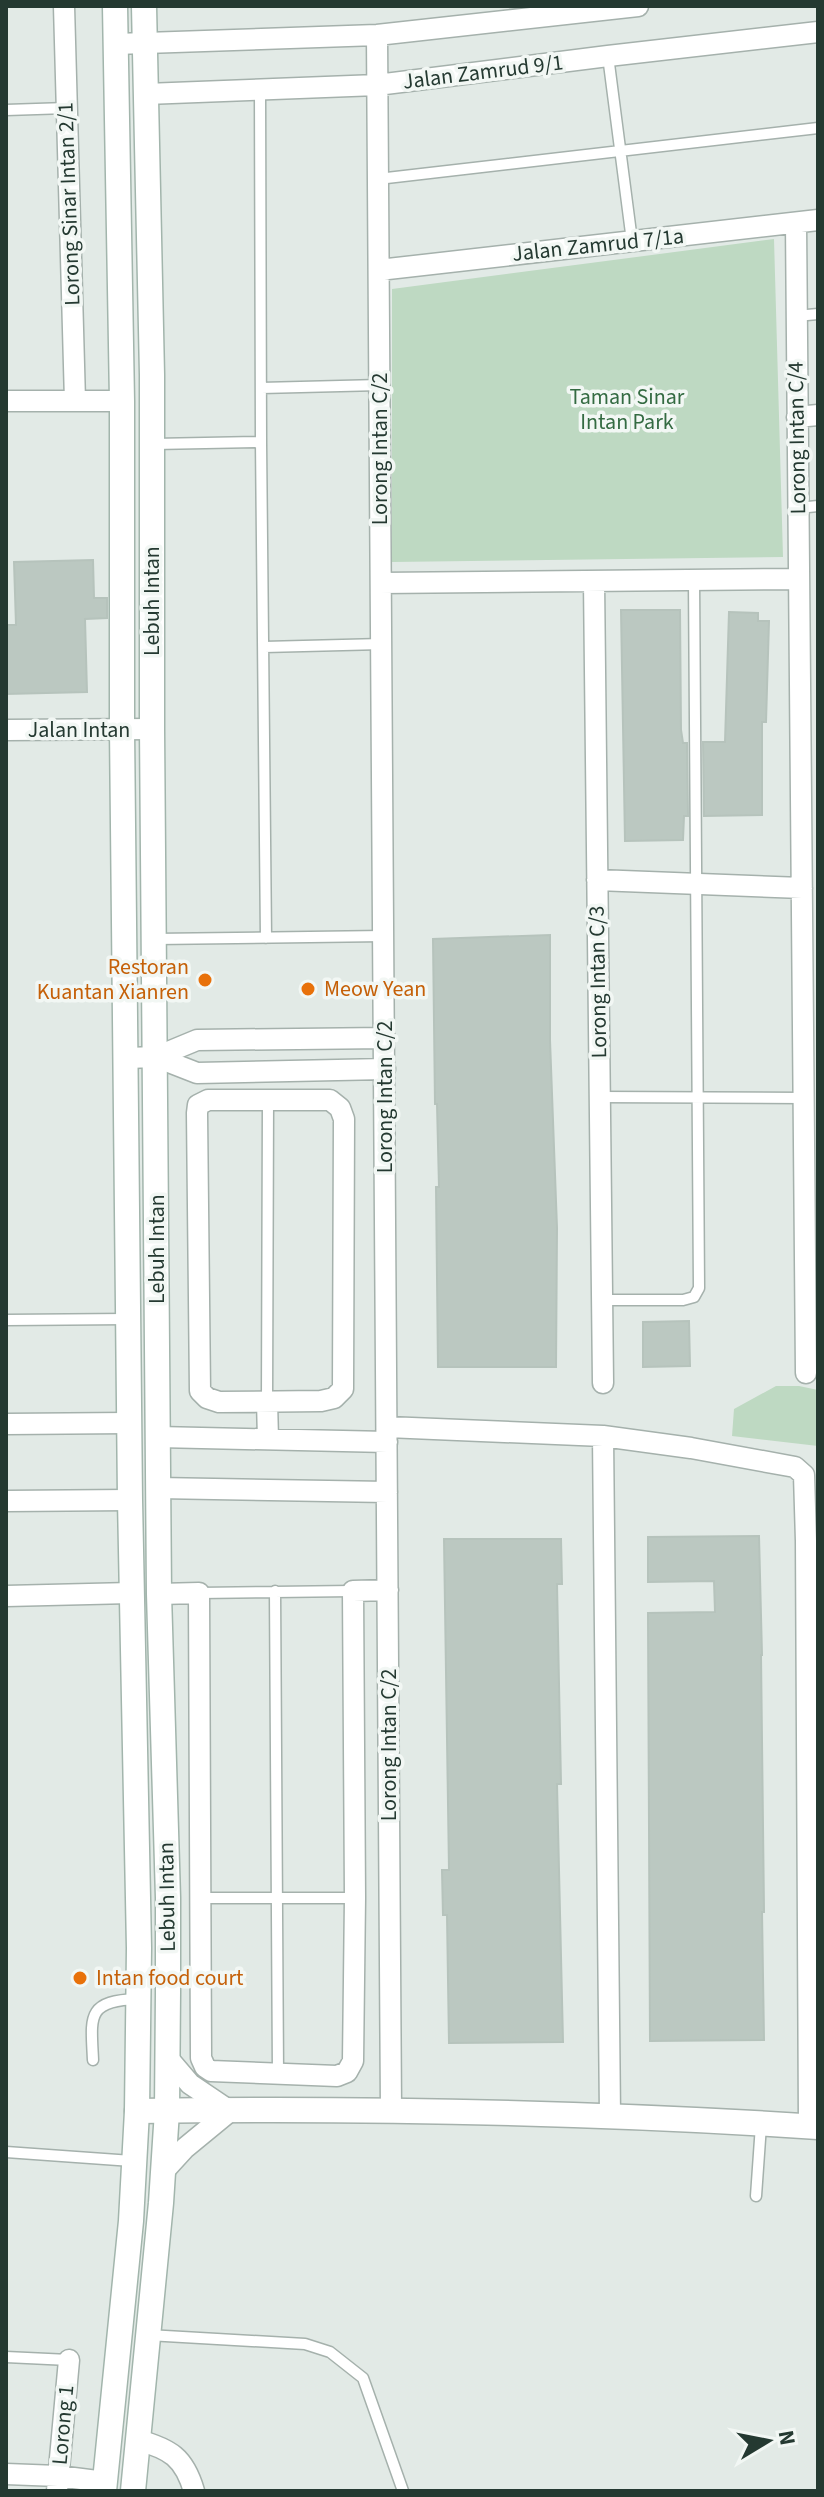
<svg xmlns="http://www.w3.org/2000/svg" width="824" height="2497" font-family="'Source Sans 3',sans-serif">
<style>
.green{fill:#bed9c2}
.building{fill:#bbc8c1;stroke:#b6c3bc;stroke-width:2}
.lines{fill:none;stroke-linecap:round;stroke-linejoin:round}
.service-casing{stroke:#a5b1ac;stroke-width:13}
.minor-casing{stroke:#a5b1ac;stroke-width:23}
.tertiary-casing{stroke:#a5b1ac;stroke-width:27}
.secondary-casing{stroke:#a2b5ac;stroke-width:27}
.service{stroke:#fff;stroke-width:10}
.minor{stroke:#fff;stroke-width:20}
.tertiary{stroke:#fff;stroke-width:24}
.secondary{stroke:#fff;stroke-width:24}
.food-dot{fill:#e8710a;stroke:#f2f7f4;stroke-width:3}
.labels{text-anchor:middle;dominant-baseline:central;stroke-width:7;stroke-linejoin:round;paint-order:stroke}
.street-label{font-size:22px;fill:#243931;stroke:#f2f7f4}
.park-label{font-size:22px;fill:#346b42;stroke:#f2f7f4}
.food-label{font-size:22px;fill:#c56008;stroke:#f2f7f4;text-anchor:start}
</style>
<rect width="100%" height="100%" fill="#e2eae6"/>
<path class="green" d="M774,239L783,557L392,562V289Z
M776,1386H799L818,1390V1446L732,1436L734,1409Z"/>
<path class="building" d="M93,560L94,598H107V618L85,619L87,692L6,694V625H16L14,562Z
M621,610H680L681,730L683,743H687L688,816H684L683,840L625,841Z
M729,612L758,613V621H769L766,722H762V815L704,816L703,742H725Z
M550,935V1040L557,1228L556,1367H438L436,1187H439L437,1104H435L433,939Z
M689,1321L690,1366L643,1367V1322Z
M759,1536L762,1655H761L764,1912H762L764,2040L650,2041L648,1613L715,1612L714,1581L648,1582V1537Z
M444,1539H561L562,1584H557L561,1784H557L563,2042L449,2043L447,1915H443L442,1870H449Z"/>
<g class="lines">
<defs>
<path id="service" d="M608,56L632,241
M260,90L261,442L266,938
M6,110L67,108
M378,179L818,128
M796,316L818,314
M261,388L380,385
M154,444L261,442
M798,508L818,506
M264,647L382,644
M155,939L384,936
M599,1097L804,1098
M601,1300H683L694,1297L699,1288L694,580
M6,1320L128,1319
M267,1401L268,1100
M275,1591L278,2074
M199,1593L353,1591
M202,1898H355
M93,2060C91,2017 86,2001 137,1999
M6,2152L132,2161
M756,2196L761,2125
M148,2335L305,2344L330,2352L363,2378L403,2491
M6,2357L69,2360"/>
<path id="minor" d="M64,6L75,401
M377,35L391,2110
M116,44L377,35L638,6
M146,94L377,85L608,56L818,32
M796,223L806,1373
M379,270L818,220
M6,401H122
M797,417L818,415
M594,581L603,1383
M381,583L799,579
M6,730L152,729
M597,880L802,888
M156,1057L197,1073L385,1069
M127,1058L156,1057L197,1040L385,1038
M208,1100H330L340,1108L344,1119L343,1389L334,1398L321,1401L219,1402L207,1398L200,1391L197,1113L198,1105Z
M267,1401L268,1439
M6,1424L129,1423
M387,1427L603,1436L691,1448L795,1467L804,1475L806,1541L809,2127
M603,1436L610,2116
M158,1437L387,1442
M158,1488L387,1492
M6,1501L130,1500
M159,1594L199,1593L201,2058L205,2067L211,2071L337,2076L347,2072L353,2061L355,1898L353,1591L388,1590
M6,1596L131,1593
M163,2172L185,2148L230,2111L190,2084L167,2057
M138,2440C170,2449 184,2457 194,2491
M6,2474L58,2476L105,2482
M57,2491L69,2360"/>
<path id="tertiary" d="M137,2111C364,2108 592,2112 818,2127"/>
<path id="secondary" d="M104,2491L131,2221L137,2111L139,1948L130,1500L122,729V401L115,6
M133,2491L161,2203L167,2111L168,1992V1898L159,1594L152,729V375L144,6"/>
</defs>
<use href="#service" class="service-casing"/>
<use href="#minor" class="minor-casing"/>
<use href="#tertiary" class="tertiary-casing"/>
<use href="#secondary" class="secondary-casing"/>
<use href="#service" class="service"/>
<use href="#minor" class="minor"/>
<use href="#tertiary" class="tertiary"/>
<use href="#secondary" class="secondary"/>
</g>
<g class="food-dot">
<circle cx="205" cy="980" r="8"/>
<circle cx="308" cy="989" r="8"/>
<circle cx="80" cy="1978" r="8"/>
</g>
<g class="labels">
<g class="street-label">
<text transform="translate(483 72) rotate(-7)">Jalan Zamrud 9/1</text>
<text transform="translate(69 204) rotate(-92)">Lorong Sinar Intan 2/1</text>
<text transform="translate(598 245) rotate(-6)">Jalan Zamrud 7/1a</text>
<text transform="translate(797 438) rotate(-91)">Lorong Intan C/4</text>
<text transform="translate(380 449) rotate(-90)">Lorong Intan C/2</text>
<text transform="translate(152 601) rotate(-90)">Lebuh Intan</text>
<text x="79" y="730">Jalan Intan</text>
<text transform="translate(598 982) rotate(-91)">Lorong Intan C/3</text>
<text transform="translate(385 1097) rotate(-90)">Lorong Intan C/2</text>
<text transform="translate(157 1249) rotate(-90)">Lebuh Intan</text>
<text transform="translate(389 1745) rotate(-90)">Lorong Intan C/2</text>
<text transform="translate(167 1897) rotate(-91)">Lebuh Intan</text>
<text transform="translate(63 2425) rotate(-85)">Lorong 1</text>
</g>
<g class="park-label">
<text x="627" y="397">Taman Sinar<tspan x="627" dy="25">Intan Park</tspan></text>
</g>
<g class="food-label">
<text x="189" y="967" text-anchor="end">Restoran<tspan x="189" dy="25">Kuantan Xianren</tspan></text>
<text x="324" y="989">Meow Yean</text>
<text x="96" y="1978">Intan food court</text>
</g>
</g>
<rect width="824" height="2497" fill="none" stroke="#243931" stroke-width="16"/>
<g transform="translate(768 2441) rotate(80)" stroke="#f2f7f4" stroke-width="6" paint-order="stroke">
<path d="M0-6L14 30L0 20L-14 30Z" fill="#243931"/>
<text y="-12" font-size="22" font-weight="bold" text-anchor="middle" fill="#243931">N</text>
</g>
</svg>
